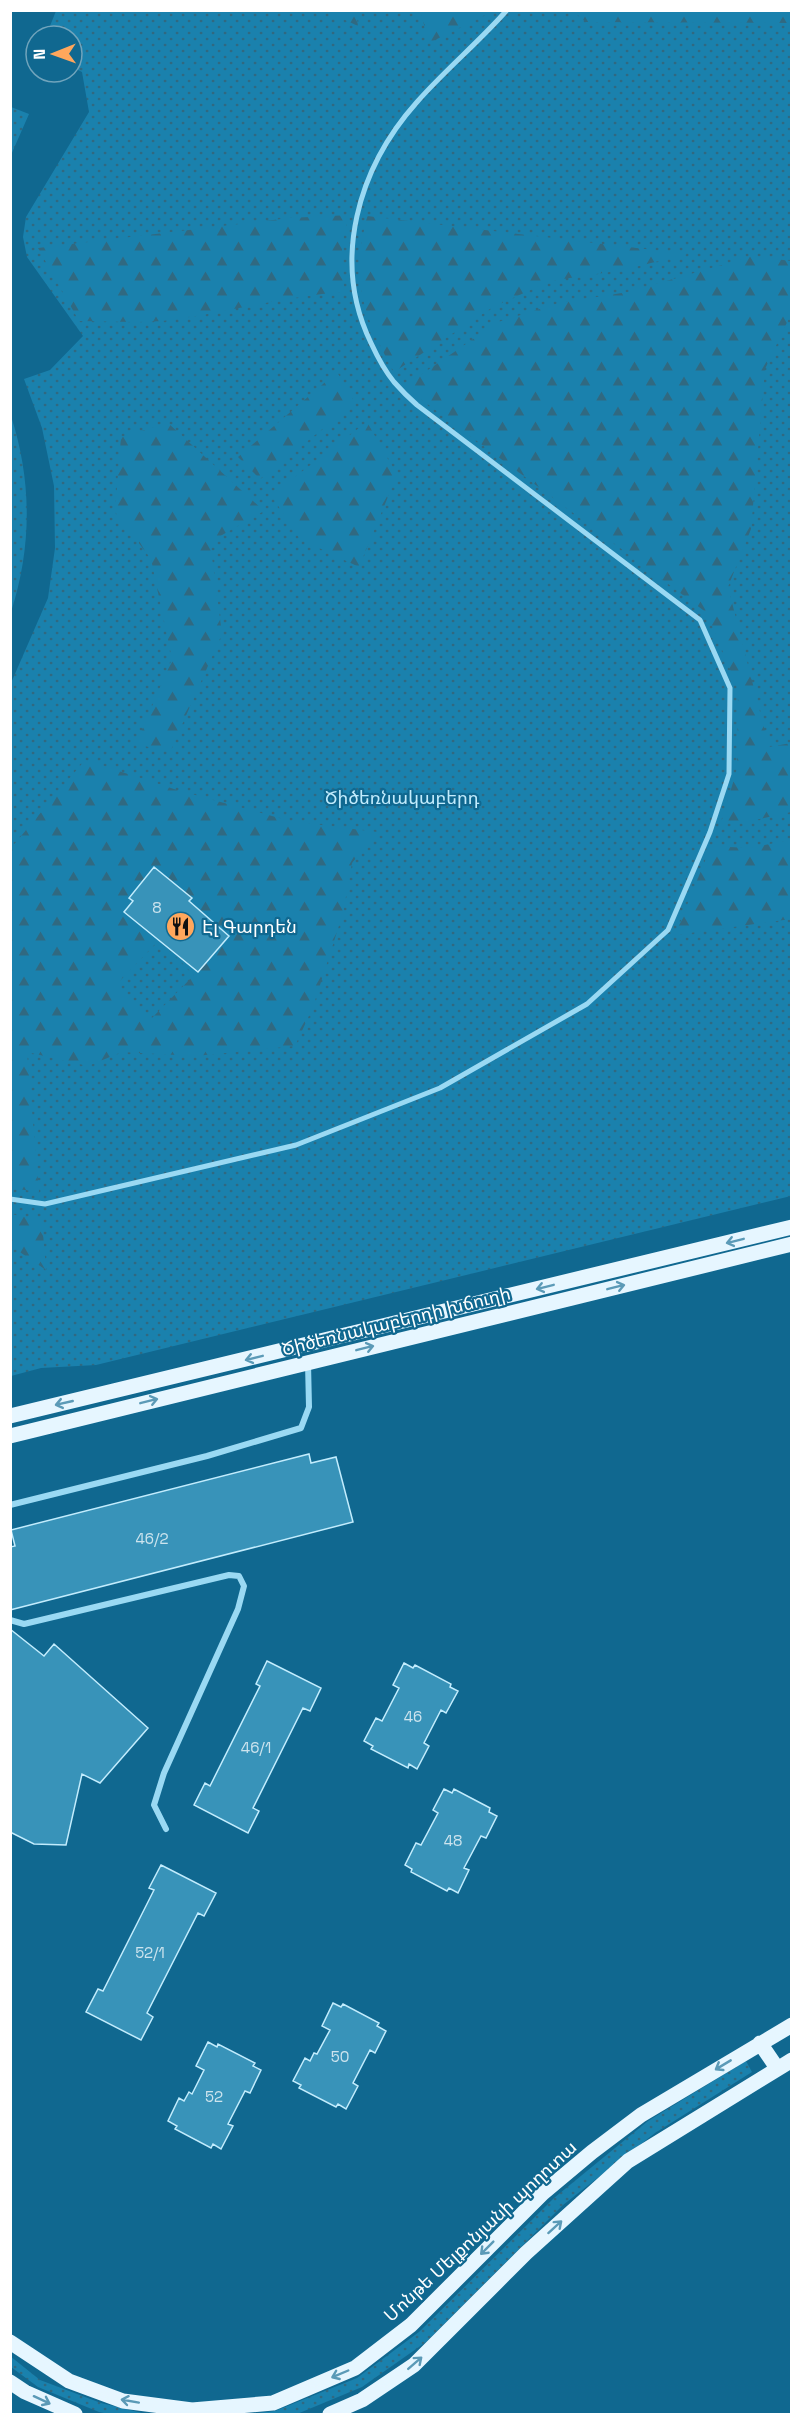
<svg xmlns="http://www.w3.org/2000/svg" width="802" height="2425" font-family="'Space Grotesk','Noto Sans Armenian',sans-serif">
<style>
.grass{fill:url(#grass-dots)}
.forest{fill:url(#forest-firs);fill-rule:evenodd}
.building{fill:#3893b9;stroke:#c2ecfd;stroke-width:1.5}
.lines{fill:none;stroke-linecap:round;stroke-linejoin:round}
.pedestrian{stroke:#9ad9f3;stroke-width:5}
.minor{stroke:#9ad9f3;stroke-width:6}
.primary{stroke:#e6f6ff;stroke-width:15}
.oneway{stroke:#5b9ab7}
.labels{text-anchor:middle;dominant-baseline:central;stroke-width:4.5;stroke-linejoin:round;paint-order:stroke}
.number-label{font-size:15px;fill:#cde4ee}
.park-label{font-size:18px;fill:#c2ecfd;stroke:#106890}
.poi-label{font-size:18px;fill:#fff;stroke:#106890;text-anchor:start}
.street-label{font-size:18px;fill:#fff;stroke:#106890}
</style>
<defs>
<pattern id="grass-dots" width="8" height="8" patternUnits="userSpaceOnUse" patternTransform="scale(1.5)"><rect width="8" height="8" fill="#1a81ad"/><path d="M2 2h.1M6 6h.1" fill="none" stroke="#306981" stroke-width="1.8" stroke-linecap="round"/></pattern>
<pattern id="forest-firs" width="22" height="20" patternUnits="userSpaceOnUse" patternTransform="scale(1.5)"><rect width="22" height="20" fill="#1a81ad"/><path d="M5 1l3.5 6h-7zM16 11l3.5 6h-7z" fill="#306981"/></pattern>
</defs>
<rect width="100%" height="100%" fill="#106890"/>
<path class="grass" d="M56,11H791V1196L96,1365L41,1368L11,1376V683L48,598L55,548L54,486L42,428L24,379L50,370L83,336L27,257L23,237L26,217L89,112L82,72L72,67V36H46Z
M11,107L29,114L11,155Z
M11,416C32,481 32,547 11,612Z
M746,2061L752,2072L655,2133L563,2205L426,2342L362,2387L297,2414H250L275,2411L357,2378L419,2332L554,2198L648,2121Z
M10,2356L40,2380L101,2403L146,2414H109L99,2412L38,2387L11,2367Z"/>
<path class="forest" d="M420,10H493V11L429,43Z
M326,11H356L358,26Z
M573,11H791V23L586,22Z
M350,215C340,240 340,266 345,292C283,296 223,314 162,321C135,323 106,321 79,321L38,248L290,218Z
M367,217V216L687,254L623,270L550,281L493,307L394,372C363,315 351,281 367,217Z
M753,256L791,261V314L765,369L751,529L728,587L769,747L791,743V812L751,821L721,823L737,769L738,689L707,613L422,400L406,385L498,322L559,303L628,292Z
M337,372L355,403L260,479L238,457Z
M367,422L397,475L359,567L300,539L271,495Z
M168,423L264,511L210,542L222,634L170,752L136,744L172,659L151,559L115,512L121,437Z
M85,760L177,790L290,821L377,832L352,863L343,913L313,1007L295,1046L195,1056L122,1052L88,1066L27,1052L39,1192L11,1188V848ZM154,867L191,898L158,939L124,912L133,901L129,898ZM229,936L198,972L160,940ZM159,940L194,975L150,1020L115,986Z
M791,840V919L675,935L711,846L748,848Z
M11,1214L42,1221L46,1270L11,1246Z"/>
<path class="building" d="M154,867L192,898L189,901L229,936L198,972L124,912L133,901L129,898Z
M309,1454L311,1463L336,1457L353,1522L10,1610V1547L15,1546L11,1530Z
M10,1629L44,1656L54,1644L148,1728L100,1783L82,1774L66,1845L34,1844L10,1832Z
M267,1661L321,1688L310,1711L303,1708L253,1808L259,1811L248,1833L194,1805L205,1783L210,1786L260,1686L256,1684Z
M404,1663L413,1668L415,1665L451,1684L450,1687L458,1691L446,1713L441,1710L424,1743L429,1746L417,1769L409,1764L408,1768L371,1749L373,1746L364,1741L376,1718L382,1721L399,1688L393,1685Z
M444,1789L452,1793L454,1789L490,1808L489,1812L497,1816L486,1838L481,1836L464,1868L469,1870L458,1893L449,1888L447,1891L411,1872L412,1869L405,1865L416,1843L421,1845L438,1813L433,1810Z
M161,1865L216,1893L204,1916L198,1913L147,2013L153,2017L141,2040L86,2012L98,1989L103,1991L154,1890L149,1888Z
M333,2003L341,2007L343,2004L379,2023L377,2026L386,2031L375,2053L370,2050L353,2083L358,2086L346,2109L338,2104L336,2107L299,2088L301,2085L293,2081L305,2058L310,2061L314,2053L317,2054L330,2030L322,2026Z
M208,2042L217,2047L218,2044L255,2063L253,2066L261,2070L250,2093L245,2091L228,2124L233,2126L221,2149L213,2144L211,2148L175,2129L177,2126L168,2121L179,2098L184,2101L189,2092L192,2094L204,2070L196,2066Z"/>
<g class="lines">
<path class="pedestrian" d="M10,1199L45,1204L296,1145L440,1088L587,1004L668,930L710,832L729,774L730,688L700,620L417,405C409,398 401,390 394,382C385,371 377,356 371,343C331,261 358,168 417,102C445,70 479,42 507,10"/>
<path class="minor" d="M10,1505L207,1456L301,1428L309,1407L308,1363
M10,1620L24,1624L229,1575L239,1576L244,1586L238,1609L164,1773L154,1805L166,1829"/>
<path class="primary" d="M10,1416L792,1227
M10,1436L792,1244
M760,2043L777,2068
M10,2342L69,2381L123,2401L192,2410L273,2403L355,2368L411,2325L543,2193L592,2152L641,2115L792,2025
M10,2382L25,2392L75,2414
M330,2414L362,2400L414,2365L526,2253L628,2161L792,2060"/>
</g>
<defs><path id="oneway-shaft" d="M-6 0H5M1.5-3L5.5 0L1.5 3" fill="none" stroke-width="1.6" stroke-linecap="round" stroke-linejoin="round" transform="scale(1.5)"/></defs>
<g class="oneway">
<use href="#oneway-shaft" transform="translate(735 1241) rotate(166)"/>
<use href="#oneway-shaft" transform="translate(545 1287) rotate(166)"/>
<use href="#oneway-shaft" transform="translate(616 1287) rotate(-14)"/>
<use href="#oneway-shaft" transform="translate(365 1348) rotate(-14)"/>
<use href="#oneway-shaft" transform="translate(254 1358) rotate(166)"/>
<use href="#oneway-shaft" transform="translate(149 1401) rotate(-14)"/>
<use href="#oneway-shaft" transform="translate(64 1403) rotate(167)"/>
<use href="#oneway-shaft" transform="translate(723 2065) rotate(149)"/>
<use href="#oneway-shaft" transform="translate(555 2227) rotate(-42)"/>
<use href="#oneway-shaft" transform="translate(487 2248) rotate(135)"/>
<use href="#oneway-shaft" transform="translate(415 2363) rotate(-41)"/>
<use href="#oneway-shaft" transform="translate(340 2374) rotate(157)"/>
<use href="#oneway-shaft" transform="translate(42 2400) rotate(25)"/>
<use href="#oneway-shaft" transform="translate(130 2401) rotate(-170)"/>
</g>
<defs>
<symbol id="restaurant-disc" viewBox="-11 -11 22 22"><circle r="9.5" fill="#ffa75c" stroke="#106890"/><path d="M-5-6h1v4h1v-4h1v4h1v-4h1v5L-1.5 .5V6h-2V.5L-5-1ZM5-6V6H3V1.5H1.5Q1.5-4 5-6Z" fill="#111"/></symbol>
</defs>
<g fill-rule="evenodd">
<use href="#restaurant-disc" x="164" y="910" width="33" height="33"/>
</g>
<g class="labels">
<g class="number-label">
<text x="157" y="907">8</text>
<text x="152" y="1538">46/2</text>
<text x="413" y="1716">46</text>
<text x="256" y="1747">46/1</text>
<text x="453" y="1840">48</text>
<text x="150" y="1952">52/1</text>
<text x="340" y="2056">50</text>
<text x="214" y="2096">52</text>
</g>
<g class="park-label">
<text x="402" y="797">Ծիծեռնակաբերդ</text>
</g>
<g class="poi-label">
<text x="202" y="926">Էլ Գարդեն</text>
</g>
<g class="street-label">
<text transform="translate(396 1321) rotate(-14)">Ծիծեռնակաբերդի խճուղի</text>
<text transform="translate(480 2231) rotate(-43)">Մոնթե Մելքոնյանի պողոտա</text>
</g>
</g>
<rect width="802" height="2425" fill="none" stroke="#ffffff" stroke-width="24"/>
<g transform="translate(54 54) rotate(269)"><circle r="28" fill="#106890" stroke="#70a4bc" stroke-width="1.5"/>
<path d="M0-4.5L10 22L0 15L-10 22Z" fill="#ffa75c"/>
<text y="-9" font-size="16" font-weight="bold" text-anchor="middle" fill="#ffffff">N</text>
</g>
</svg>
